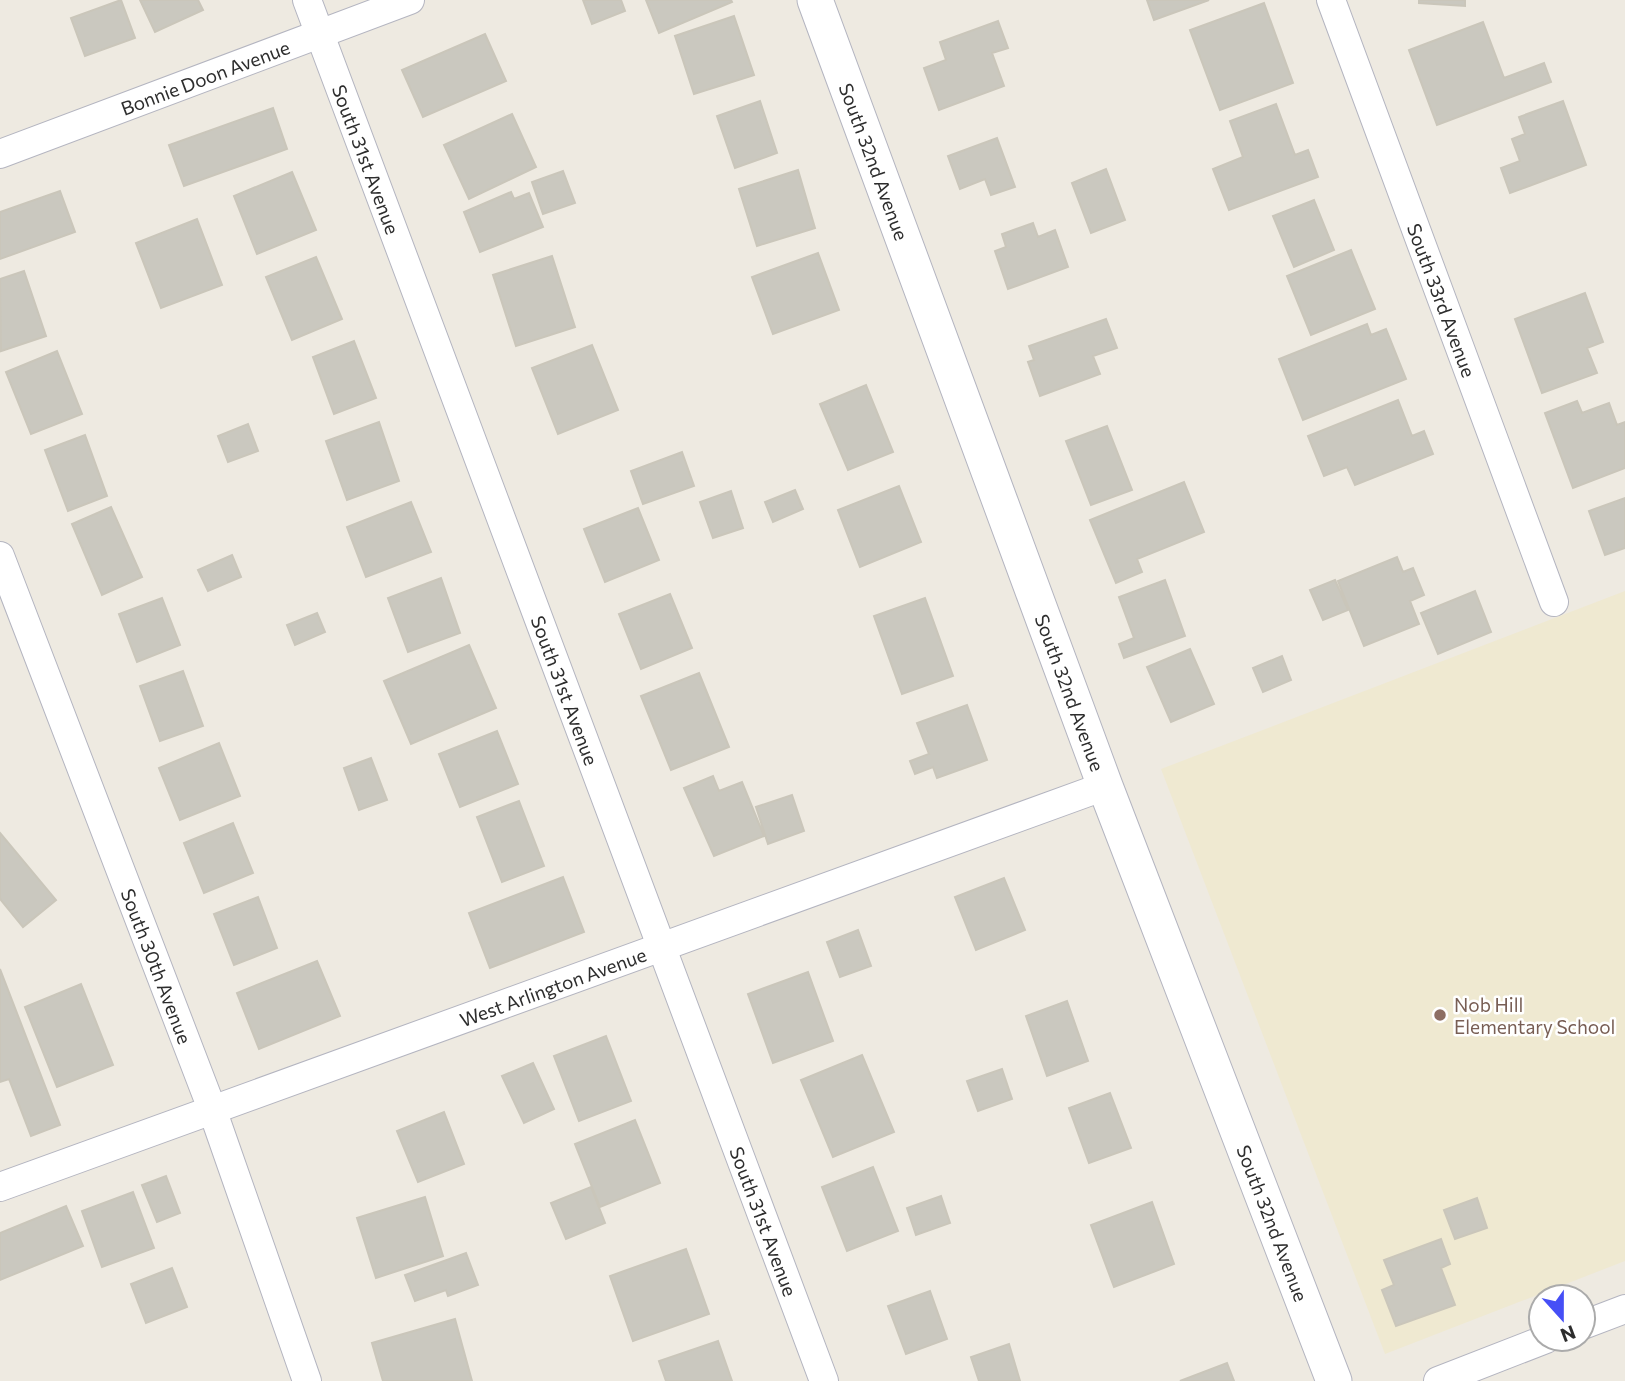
<svg xmlns="http://www.w3.org/2000/svg" width="1625" height="1381" font-family="Commissioner,sans-serif">
<style>
.education{fill:#efe9d1}
.building{fill:#cac8bf;stroke:#cac6ba;stroke-width:2}
.lines{fill:none;stroke-linecap:round;stroke-linejoin:round}
.minor-casing{stroke:#b4b5c0;stroke-width:30}
.tertiary-casing{stroke:#b4b5c0;stroke-width:37}
.minor{stroke:#fff;stroke-width:28}
.tertiary{stroke:#fff;stroke-width:35}
.education-dot{fill:#8d6e63;stroke:#fff;stroke-width:2.5}
.labels{text-anchor:middle;dominant-baseline:central;stroke-width:5;stroke-linejoin:round;paint-order:stroke}
.street-label{font-size:19px;fill:#2d2d2d;stroke:#fff}
.education-label{font-size:19px;fill:#785e54;stroke:#fff;text-anchor:start}
</style>
<rect width="100%" height="100%" fill="#eeeae1"/>
<path class="education" d="M1625,591V1261L1385,1354L1161,769Z"/>
<path class="building" d="M121,0L135,38L85,56L71,18Z
M140,0H198L203,10L155,32Z
M583,0H621L625,11L592,24Z
M646,0H731L732,2L659,33Z
M1147,0H1209L1154,20Z
M1419,0H1465V6L1419,3Z
M1264,3L1293,83L1220,110L1190,30Z
M734,16L754,75L694,94L675,36Z
M998,21L1008,48L992,53L1004,86L939,110L924,68L946,60L940,42Z
M1483,22L1504,78L1544,63L1551,82L1437,125L1409,50Z
M485,34L506,81L423,117L402,70Z
M760,101L777,153L735,168L717,116Z
M1563,101L1586,165L1510,193L1501,168L1520,161L1512,139L1525,134L1519,117Z
M1276,104L1295,155L1308,150L1318,177L1229,210L1213,169L1243,157L1230,121Z
M273,108L287,149L184,186L169,145Z
M512,114L536,167L469,199L444,145Z
M997,138L1015,187L991,195L985,179L960,189L948,156Z
M1106,169L1125,220L1091,233L1072,183Z
M798,170L815,228L757,246L739,189Z
M563,171L575,203L543,214L532,182Z
M292,172L316,230L257,254L234,196Z
M60,191L75,232L0,259V212Z
M511,192L514,199L529,193L543,227L480,252L464,212Z
M1314,200L1334,250L1294,267L1273,216Z
M197,219L222,285L161,308L136,243Z
M1033,223L1038,237L1055,230L1068,267L1008,289L995,251L1006,247L1002,234Z
M1351,250L1375,309L1311,335L1287,276Z
M818,253L839,310L773,334L752,277Z
M552,256L575,327L516,346L493,275Z
M316,257L342,319L292,340L266,277Z
M24,271L46,336L1,351L0,279Z
M1585,293L1603,342L1587,348L1597,373L1542,393L1515,319Z
M1106,319L1117,348L1093,356L1100,374L1040,396L1028,362L1034,360L1029,346Z
M1367,324L1371,335L1386,329L1406,379L1303,420L1279,359Z
M354,341L376,398L334,414L313,357Z
M592,345L618,410L558,434L532,368Z
M57,351L82,414L31,434L6,372Z
M866,385L893,452L848,470L820,404Z
M1398,400L1412,436L1424,431L1433,454L1355,485L1347,467L1324,476L1308,436Z
M1577,401L1582,413L1609,403L1617,425L1625,422V468L1573,488L1545,413Z
M379,422L399,481L347,500L326,441Z
M248,424L258,451L228,462L218,436Z
M1107,426L1132,490L1091,505L1066,441Z
M85,435L107,496L68,511L45,450Z
M682,452L694,486L643,504L631,471Z
M1184,482L1204,532L1137,559L1142,572L1116,583L1090,520Z
M899,486L921,542L860,567L838,510Z
M795,490L803,509L773,522L765,502Z
M731,491L743,528L713,538L700,502Z
M1625,498V548L1605,555L1589,511Z
M411,502L431,552L366,577L347,527Z
M111,507L142,577L102,595L72,524Z
M638,508L659,560L605,582L584,529Z
M232,555L241,577L208,591L198,570Z
M1397,557L1403,572L1413,568L1424,595L1410,601L1419,624L1364,646L1338,581Z
M441,578L460,633L408,652L388,598Z
M1165,580L1185,636L1124,658L1119,644L1134,638L1119,597Z
M1335,580L1348,610L1323,620L1310,590Z
M1475,591L1491,632L1438,654L1421,613Z
M670,594L692,648L641,669L619,614Z
M162,598L180,645L137,662L119,614Z
M925,598L953,676L902,694L874,616Z
M317,613L325,632L295,645L287,625Z
M469,645L496,708L411,744L384,681Z
M1190,649L1214,704L1171,722L1147,667Z
M1282,656L1291,680L1263,692L1253,668Z
M183,671L203,726L160,741L140,686Z
M699,673L729,747L671,770L641,696Z
M967,705L987,760L937,778L933,767L915,774L910,761L929,754L917,723Z
M497,731L518,784L460,807L439,754Z
M219,743L240,796L180,820L159,768Z
M371,758L387,800L359,810L344,768Z
M713,776L719,791L742,782L764,836L714,856L684,788Z
M792,795L804,831L768,844L756,807Z
M519,801L544,866L502,882L477,817Z
M233,823L253,873L204,893L184,843Z
M0,833L56,900L23,927L0,899Z
M563,877L584,932L490,968L469,913Z
M1004,878L1025,930L976,950L955,897Z
M258,897L277,948L234,965L214,914Z
M858,930L871,966L840,977L827,942Z
M317,961L340,1016L259,1049L237,993Z
M0,969L60,1125L31,1136L9,1079L0,1082Z
M808,972L833,1041L773,1063L748,994Z
M81,984L113,1065L57,1087L25,1007Z
M1067,1001L1088,1061L1047,1076L1026,1016Z
M606,1036L631,1101L579,1121L554,1056Z
M862,1055L894,1132L833,1157L801,1080Z
M533,1063L554,1109L524,1123L502,1076Z
M1002,1069L1012,1099L978,1111L967,1081Z
M1110,1093L1131,1148L1089,1163L1069,1108Z
M444,1112L464,1164L418,1182L397,1131Z
M635,1120L660,1183L600,1207L575,1144Z
M873,1167L898,1231L847,1251L822,1187Z
M166,1176L180,1213L157,1222L142,1185Z
M591,1187L605,1223L566,1239L551,1203Z
M133,1192L154,1248L102,1267L82,1211Z
M941,1196L950,1223L916,1235L907,1208Z
M425,1197L443,1256L376,1278L357,1218Z
M1477,1198L1487,1228L1455,1239L1444,1210Z
M1152,1202L1174,1264L1114,1287L1091,1225Z
M66,1206L83,1246L0,1280V1233Z
M1441,1239L1450,1264L1441,1268L1455,1305L1396,1326L1382,1290L1394,1285L1384,1260Z
M686,1249L709,1314L633,1341L610,1276Z
M466,1253L478,1285L448,1296L446,1290L415,1301L405,1275Z
M172,1268L187,1307L146,1323L131,1284Z
M930,1291L947,1339L906,1354L888,1306Z
M455,1319L472,1381H383L372,1343Z
M718,1341L732,1381H666L659,1361Z
M1009,1344L1020,1381H979L971,1357Z
M1227,1363L1234,1381H1180Z"/>
<g class="lines">
<defs>
<g id="minor">
<path id="s1" d="M307,0L824,1381"/>
<path id="s2" d="M1331,0L1554,602"/>
<path id="s3" d="M0,154L410,0"/>
<path id="s4" d="M0,556L212,1109L307,1381"/>
<path id="s5" d="M0,1187L1105,786"/>
<path d="M1583,1325L1625,1309"/>
<path d="M1438,1381L1546,1339"/>
</g>
<g id="tertiary">
<path id="s6" d="M815,0L1105,786L1334,1381"/>
</g>
</defs>
<use href="#minor" class="minor-casing"/>
<use href="#tertiary" class="tertiary-casing"/>
<use href="#minor" class="minor"/>
<use href="#tertiary" class="tertiary"/>
</g>
<circle class="education-dot" cx="1440" cy="1015" r="7"/>
<g class="labels">
<g class="street-label">
<text stroke="none"><textPath href="#s3" startOffset="219">Bonnie Doon Avenue</textPath></text>
<text stroke="none"><textPath href="#s1" startOffset="170">South 31st Avenue</textPath></text>
<text stroke="none"><textPath href="#s6" startOffset="172">South 32nd Avenue</textPath></text>
<text stroke="none"><textPath href="#s2" startOffset="320">South 33rd Avenue</textPath></text>
<text stroke="none"><textPath href="#s1" startOffset="737">South 31st Avenue</textPath></text>
<text stroke="none"><textPath href="#s6" startOffset="738">South 32nd Avenue</textPath></text>
<text stroke="none"><textPath href="#s4" startOffset="439">South 30th Avenue</textPath></text>
<text stroke="none"><textPath href="#s5" startOffset="588">West Arlington Avenue</textPath></text>
<text stroke="none"><textPath href="#s1" startOffset="1304">South 31st Avenue</textPath></text>
<text stroke="none"><textPath href="#s6" startOffset="1306">South 32nd Avenue</textPath></text>
</g>
<g class="education-label">
<text x="1454" y="1004">Nob Hill<tspan x="1454" dy="22">Elementary School</tspan></text>
</g>
</g>
<g transform="translate(1562 1318) rotate(159)"><circle r="33" fill="#ffffff" stroke="#ababab" stroke-width="2"/>
<path d="M0-5L12 26L0 18L-12 26Z" fill="#464ff6"/>
<text y="-10" font-size="19" font-weight="bold" text-anchor="middle" fill="#2d2d2d">N</text>
</g>
</svg>
